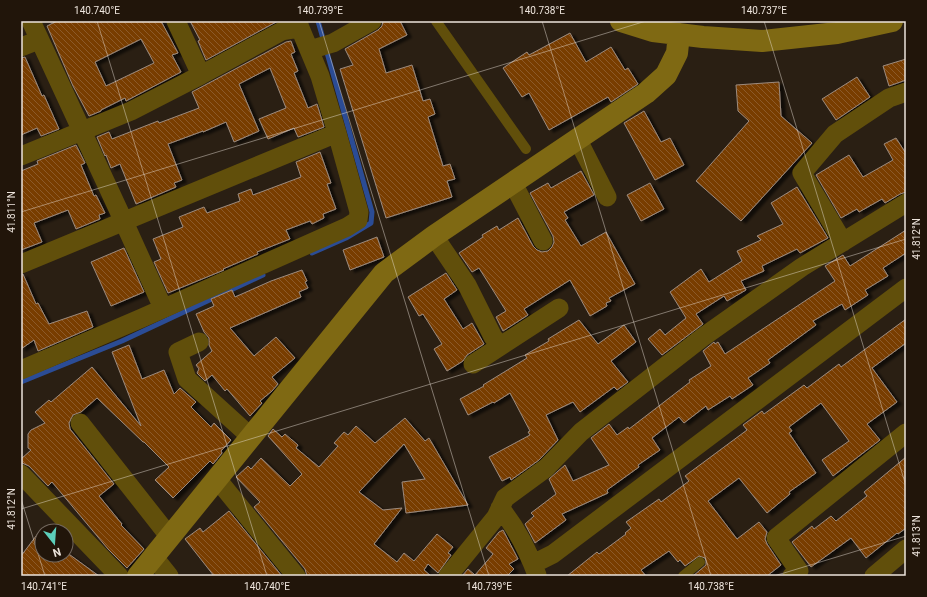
<svg xmlns="http://www.w3.org/2000/svg" width="927" height="597" font-family="Roboto,sans-serif">
<style>
.lines{fill:none;stroke-linecap:round;stroke-linejoin:round}
.stream{stroke:#2b4c95;stroke-width:5}
.building{fill:url(#building-back-hatch);stroke:#9c8b7e;fill-rule:evenodd;filter:url(#shadow)}
.lane{stroke:#614f0b;stroke-width:10}
.street{stroke:#614f0b;stroke-width:19}
.secondary{stroke:#7f6913;stroke-width:22}
.ticks{fill:none;stroke:#ede4dc;stroke-width:1;stroke-opacity:0.45}
.neatline{fill:none;stroke:#ede4dc;stroke-width:1.5}
.ticks-label{font-size:10px;text-anchor:middle;fill:#ede4dc}
</style>
<defs>
<pattern id="building-back-hatch" width="6" height="6" patternUnits="userSpaceOnUse"><rect width="6" height="6" fill="#783e06"/><path d="M-1 5l2 2M0 0l6 6M5-1l2 2" fill="none" stroke="#8c5a2a"/></pattern>
<filter id="shadow"><feDropShadow dx="4.5" dy="2.5" stdDeviation="1" flood-color="#0009"/></filter>
</defs>
<rect width="100%" height="100%" fill="#2a1f13"/>
<g class="lines">
<path class="stream" d="M318,21L324,42
M312,253L346,238L371,223L372,212L326,49
M21,382L122,341L263,275"/>
</g>
<path class="building" d="M57,21H161L178,53L172,55L181,72L126,101L125,98L101,110V111L89,116L73,86L47,26ZM141,39L154,63L106,86L95,62Z
M190,21H278L206,60L198,41L200,40Z
M383,21H400L407,35L379,49L386,73L412,65L423,101L430,99L435,114L428,117L443,166L450,164L455,179L447,181L452,197L386,218L340,69L353,65L345,49L378,30L382,26Z
M570,33L586,62L611,47L625,70L628,68L638,84L611,102L608,97L549,130L529,93L522,97L503,68L527,52L529,55Z
M291,41L295,52L291,54L298,71L294,73L308,108L317,104L324,127L298,137L294,128L268,139L259,119L286,108L270,68L239,84L259,131L234,142L226,122L203,132V131L168,144L182,180L174,183L176,187L136,204L120,164L111,168L106,155L105,156L97,137L109,132L112,139L158,121L159,123L199,108L192,92L286,42Z
M25,57L42,96L44,95L59,129L41,136L37,128L21,135V58Z
M906,59V80L889,86L883,66Z
M857,77L870,97L836,120L822,99Z
M779,82L781,116L812,143L741,221L696,181L749,121L738,111L736,85Z
M644,111L661,142L670,138L684,165L655,180L624,123Z
M896,138L905,152H906V192L900,194L885,203L882,199L859,212L857,209L841,218L816,175L849,155L863,177L893,160L884,144Z
M76,145L85,163L81,165L94,196L96,195L105,213L99,215L100,219L76,229L68,210L34,223L42,242L21,250V171L38,164L37,161Z
M320,152L331,183L327,184L336,209L323,214L324,218L312,224L310,221L286,230L290,239L257,252L258,254L223,269L224,270L168,293L154,262L161,259L153,239L183,227L179,217L204,207L207,213L240,201L238,194L251,189L253,195L301,177L296,162Z
M581,171L594,195L564,212L568,218L565,220L581,246L606,232L635,284L609,298L611,301L606,303L607,306L590,316L570,280L524,309L528,315L503,331L496,317L506,311L479,268L472,272L459,253L483,237L482,235L497,226L499,230L518,218L533,246L537,250L542,252L548,251L552,247L554,242L553,236L530,193L548,183L551,188Z
M650,183L664,209L641,221L627,195Z
M797,187L828,238L800,253L797,249L762,266L764,271L741,281L746,290L727,301L724,296L696,314L703,324L662,355L648,339L660,329L665,335L686,318L670,292L701,269L709,282L742,261L737,251L761,240L757,236L783,224L771,203Z
M906,230V253L883,268L888,276L865,290L868,295L845,310L842,304L813,321L816,325L768,360L770,363L748,378L753,385L732,399L730,396L708,410L706,406L684,423L679,417L652,438L660,450L638,465L639,467L607,490L608,493L562,514L566,520L535,543L525,524L534,516L531,513L556,494L549,479L565,465L573,481L609,465L591,438L609,424L617,435L628,427L629,429L690,382L689,380L711,366L703,351L714,342L715,344L718,342L725,354L835,281L825,266L843,255L850,266Z
M377,237L384,257L350,270L343,250Z
M124,248L144,292L111,306L91,262Z
M302,270L307,281L305,282L308,288L299,292L301,297L230,328L254,356L276,337L295,358L272,377L278,384L272,391L260,401L262,403L250,416L227,389L225,391L212,375L205,381L197,373L199,369L196,365L212,351L209,345V338L204,332L196,314L214,306L211,299L232,290L235,297L271,281Z
M446,273L457,290L444,299L463,329L472,323L484,344L467,355L463,361L447,371L434,349L442,344L423,314L419,316L408,297Z
M23,274L36,304L38,303L49,324L87,311L93,327L38,351L34,340L21,349V275Z
M906,319V343L872,368L897,402L867,424L880,440L833,476L822,460L849,441L821,403L789,427L792,431L789,433L816,473L789,492L790,494L767,513L739,478L708,501L737,539L759,522L767,532L765,539L767,544L781,565L767,576H693L706,565V561L705,558L699,556L685,566L680,560L678,562L669,551L641,570L646,576H567L597,552L599,554L626,534L625,533L631,528L626,522L659,499L661,502L689,481L685,476L747,430L743,425L762,411L764,414L804,385L807,388L839,364L841,367Z
M579,320L598,344L624,325L636,342L611,361L628,382L617,390L614,387L580,412L573,402L546,415L558,440L539,460L511,480L510,477L502,481L489,457L530,435L528,432L530,431L510,393L494,403L493,402L468,415L460,399L484,386L483,385L527,358L525,355L549,341L548,339Z
M129,345L142,379L164,370L174,394L180,388L196,402L191,407L211,427L214,423L231,440L221,451L222,453L213,464L210,461L173,498L155,480L169,467L144,442H143L97,398L81,412L73,415L69,423L70,429L114,484L99,496L122,524L121,525L144,549L127,568L108,549L52,482L48,486L29,466L22,463L21,459L31,450L28,448V434L31,430L45,423L35,412L49,400L51,402L92,367L141,426L112,352Z
M405,418L425,441L429,438L468,505L406,513L402,482L425,479L404,444L359,492L383,510L402,508L374,544L397,562L404,553L414,561L437,534L453,547L448,553L451,555L438,573L428,564L424,570L431,576H307L305,569L254,507L260,502L236,477L248,466L251,469L261,458L290,486L302,474L268,436L273,429L282,437L285,434L298,445L296,448L319,467L338,446L334,443L344,432L348,435L356,426L375,443Z
M906,457V528L898,534L897,533L866,558L851,538L811,567L792,542L812,526L814,529L831,516L836,521L867,496L864,492Z
M229,511L282,576H214L185,539L200,528L203,532Z
M503,530L518,559L509,564L514,569L507,576H462L468,569L475,575L493,554L486,548L499,532Z
M39,532L42,534V555H66V552L99,576H21V556Z"/>
<g class="lines">
<path class="lane" d="M436,21L526,149
M683,576L700,562"/>
<path class="street" d="M31,21L124,222L163,308
M176,21L201,75
M21,47L39,40
M309,50L333,43L372,21
M582,148L607,197
M21,156L131,111L201,75L282,31L300,28
M517,191L543,241
M434,236L467,285L493,337L501,346
M843,242L802,173L835,134L889,98L906,92
M21,264L337,133
M199,342L178,352L187,379L251,437
M473,364L559,308
M21,370L142,318L347,227L358,220L359,212L337,133L320,76L300,28L298,21
M80,423L169,536
M21,474L119,576
M217,479L296,576
M500,508C516,527 528,551 537,575
M153,556L169,576
M533,564L553,554L906,288
M448,576L496,517L505,498L546,468L581,432L703,337L802,267L906,203
M792,576L799,571L776,538L906,433
M874,576L906,549"/>
<path class="secondary" d="M621,21L653,31L703,37L762,41L837,33L892,21
M138,576L384,273L434,236L646,93L666,75L677,53L679,34"/>
</g>
<path class="ticks" d="M97,21L267,576M319,21L489,576M542,21L711,576M764,21L906,486M21,212L646,21M21,499L45,576M21,509L906,239M774,576L906,536"/>
<rect width="927" height="597" fill="none" stroke="#21150a" stroke-width="44"/>
<g transform="translate(54 543) rotate(163)"><circle r="19" fill="#21150a" stroke="#73685e"/>
<path d="M0-3L7 15L0 10L-7 15Z" fill="#5cceba"/>
<text y="-6" font-size="11" font-weight="bold" text-anchor="middle" fill="#ede4dc">N</text>
</g>
<rect x="22" y="22" width="883" height="553" class="neatline"/>
<g class="ticks-label">
<text x="97" y="14">140.740°E</text>
<text x="320" y="14">140.739°E</text>
<text x="542" y="14">140.738°E</text>
<text x="764" y="14">140.737°E</text>
<text transform="translate(11 212) rotate(-90)" y="4">41.811°N</text>
<text transform="translate(916 239) rotate(-90)" y="4">41.812°N</text>
<text transform="translate(11 509) rotate(-90)" y="4">41.812°N</text>
<text transform="translate(916 536) rotate(-90)" y="4">41.813°N</text>
<text x="44" y="590">140.741°E</text>
<text x="267" y="590">140.740°E</text>
<text x="489" y="590">140.739°E</text>
<text x="711" y="590">140.738°E</text>
</g>
</svg>
